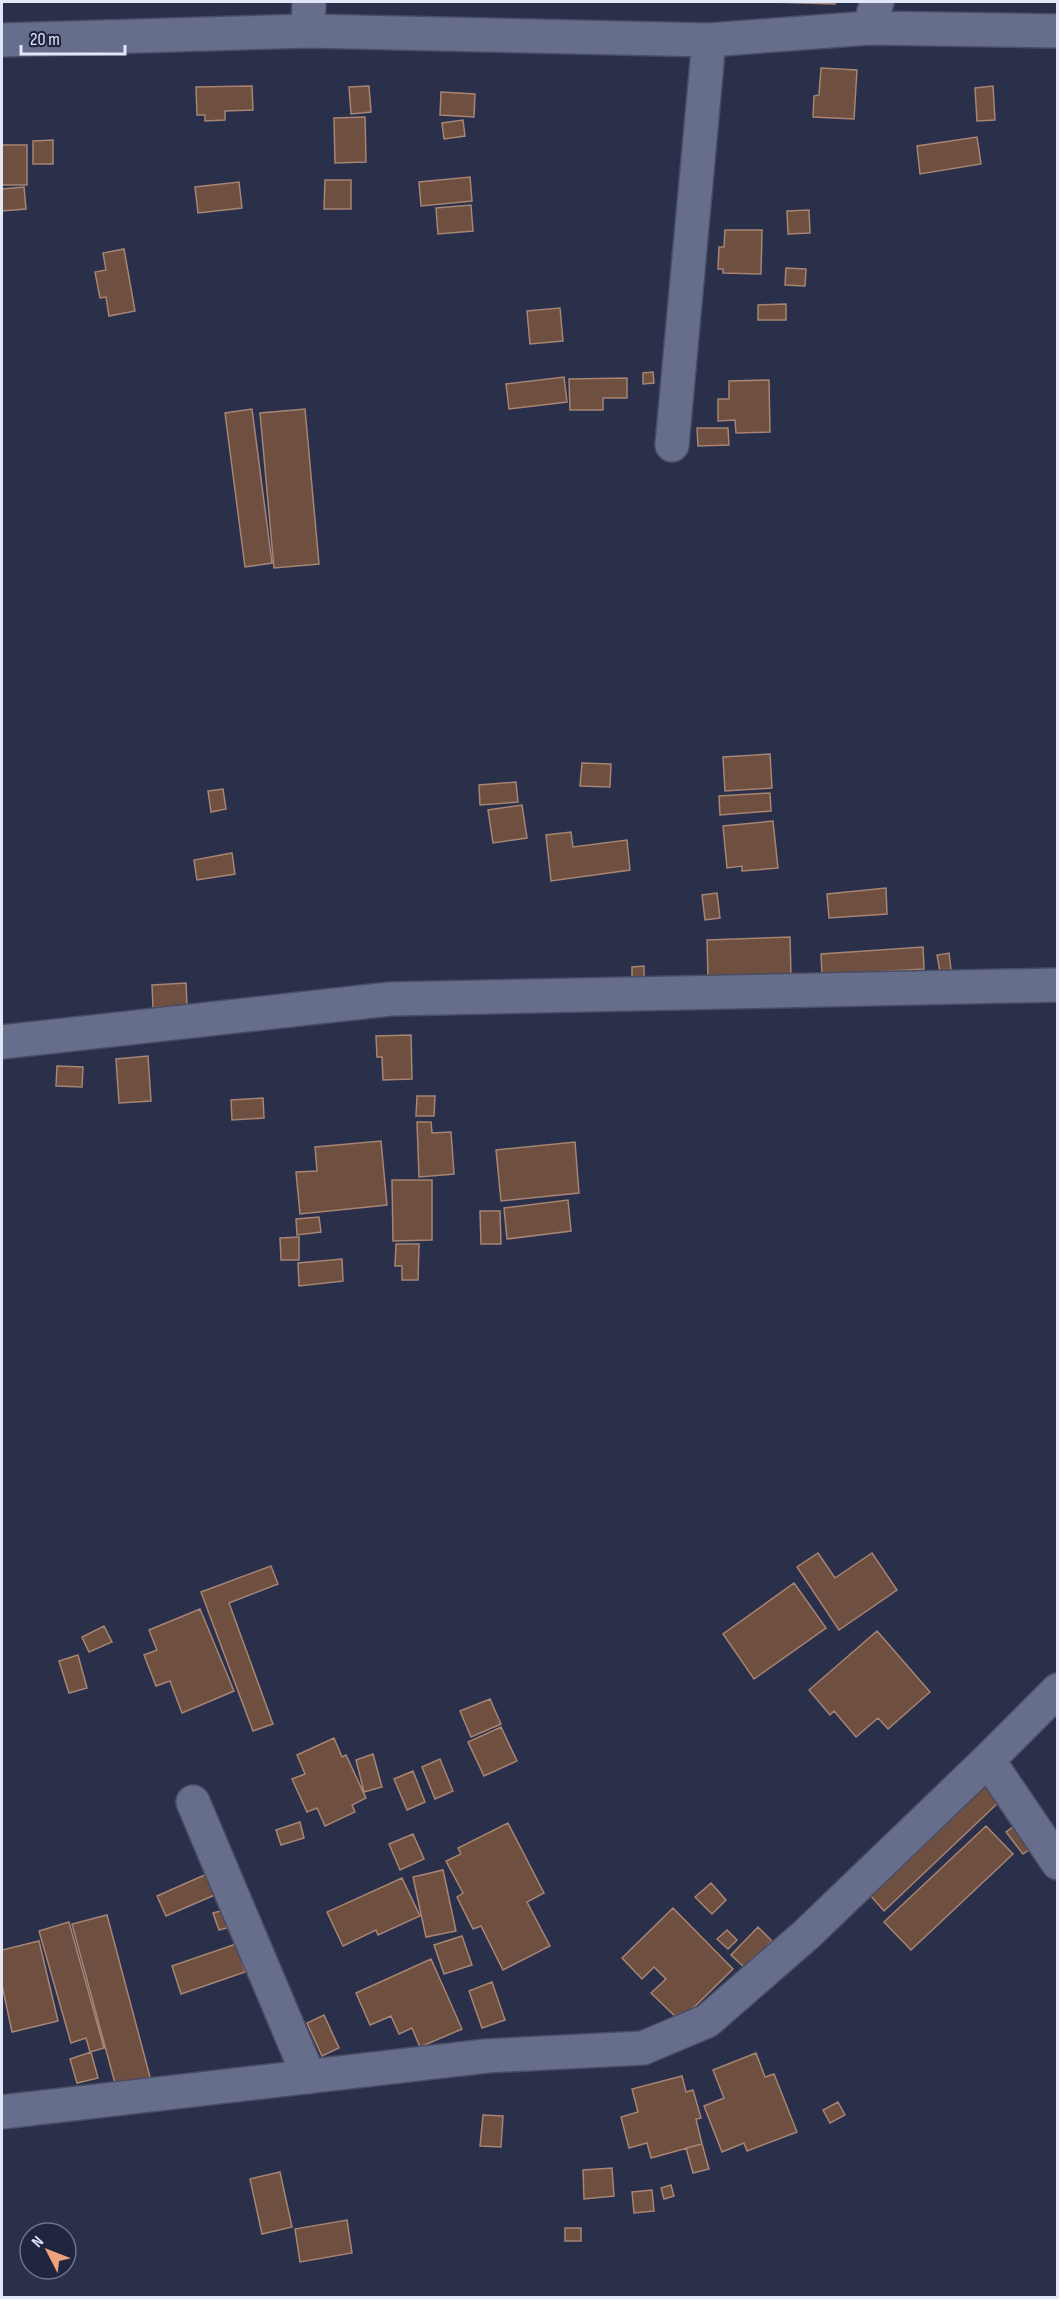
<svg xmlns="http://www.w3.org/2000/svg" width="1059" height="2299" font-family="'Sofia Sans Condensed',sans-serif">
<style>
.building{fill:#6e4f40;stroke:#a78474;stroke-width:1.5}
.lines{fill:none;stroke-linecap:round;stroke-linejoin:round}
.minor-casing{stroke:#494d64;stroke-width:36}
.minor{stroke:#666e8c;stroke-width:33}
</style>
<rect width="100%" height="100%" fill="#2a304a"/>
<path class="building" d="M771,2H835V4Z
M821,68L857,70L854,119L813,117L814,96L819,95Z
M252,86L253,110L225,111V120L205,121V115H197L196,87Z
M369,86L371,112L351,114L349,87Z
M993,86L995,120L977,121L975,88Z
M441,92L475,94L474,117L440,115Z
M365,117L366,162L335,163L334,118Z
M463,120L465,136L444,139L442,123Z
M977,137L981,164L920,174L917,146Z
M53,140V164H33V141Z
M2,145H27V185H2Z
M470,177L472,201L421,206L419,182Z
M325,180H351V209H324Z
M239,182L242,208L198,213L195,187Z
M24,187L26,209L2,211V189Z
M471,205L473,231L438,234L436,208Z
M809,210L810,233L788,234L787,211Z
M725,230H762L761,274L723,273V269H718L719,247H724Z
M124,249L135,311L109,316L106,297L100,298L95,272L106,270L103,253Z
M786,268L806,269L805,286L785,285Z
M786,304V320H758V305Z
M560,308L563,341L530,344L527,311Z
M653,372L654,383L643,384V373Z
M564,377L567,402L509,409L506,384Z
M627,378V398H603V410H570L569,379Z
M769,380L770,432L736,433L735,420L718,421V399H729V381Z
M252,409L272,563L245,567L225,413Z
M305,409L319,564L274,568L260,413Z
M697,428H728L729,445L698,446Z
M770,754L772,788L725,791L723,757Z
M582,763L611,764L610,787L580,786Z
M516,782L518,802L480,805L479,785Z
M223,789L226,809L211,812L208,791Z
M770,793L771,811L720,815L719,796Z
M522,805L527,838L493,843L488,810Z
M773,821L778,868L742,871V866L727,868L723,826Z
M571,832L573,847L627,840L630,870L551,881L546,835Z
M232,853L235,874L197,880L194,860Z
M886,888L887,914L829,918L827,894Z
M717,893L720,918L705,920L702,895Z
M790,937L791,975L708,977L707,940Z
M923,947L924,969L822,975L821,954Z
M949,953L951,970L940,972L937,955Z
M644,966V983H632V967Z
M186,983L187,1005L153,1008L152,985Z
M411,1035L412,1079L383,1080L382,1057H377L376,1036Z
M148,1056L151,1101L119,1103L116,1059Z
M57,1066L83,1067L82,1087L56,1086Z
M417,1096H435L434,1116H416Z
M263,1098L264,1118L232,1120L231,1100Z
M417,1122H431L432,1133L451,1132L454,1174L419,1177Z
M381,1141L387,1205L300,1214L296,1172L317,1171L315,1147Z
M575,1142L579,1193L501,1201L496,1150Z
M392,1180H432V1240L393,1241Z
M568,1200L571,1231L507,1239L504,1208Z
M480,1211H500L501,1244H481Z
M319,1217L321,1232L297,1235L296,1219Z
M299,1237V1260H281L280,1238Z
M396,1244H419L418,1280H402V1266H395Z
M342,1259L343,1281L299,1286L298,1263Z
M818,1553L835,1578L872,1553L897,1590L839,1630L797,1567Z
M271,1566L278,1584L229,1603L273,1724L253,1731L201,1592Z
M794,1583L826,1628L754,1679L723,1634Z
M200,1609L234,1691L182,1713L170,1681L156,1686L144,1655L157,1650L149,1630Z
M104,1626L112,1642L89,1652L82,1637Z
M877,1631L930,1692L888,1729L878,1718L856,1737L834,1711L830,1715L809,1690Z
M78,1655L87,1688L69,1693L59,1661Z
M490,1699L501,1724L471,1737L460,1711Z
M501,1727L517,1761L484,1776L468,1742Z
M334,1738L342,1757L346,1755L366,1798L352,1805L355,1812L325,1826L317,1808L307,1812L292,1779L305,1774L297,1755Z
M373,1754L382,1787L364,1792L356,1760Z
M440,1759L453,1791L435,1799L422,1767Z
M413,1771L425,1802L407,1810L394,1779Z
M985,1786L1000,1801L884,1911L870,1895Z
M300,1822L304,1838L281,1845L276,1830Z
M508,1823L544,1893L527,1902L550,1946L503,1970L481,1926L473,1929L457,1897L463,1893L446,1861L461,1854L458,1848Z
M1016,1825L1033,1847L1023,1854L1006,1832Z
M986,1826L1013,1854L911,1950L884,1922Z
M413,1834L424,1859L400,1870L389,1844Z
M443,1870L456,1931L426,1937L413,1877Z
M209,1873L217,1894L166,1916L157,1896Z
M402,1878L420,1916L378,1935L376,1930L343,1946L327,1912Z
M711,1883L726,1900L712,1914L695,1897Z
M673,1908L733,1969L680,2021L651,1993L666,1979L654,1967L642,1979L622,1958Z
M224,1910L230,1927L219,1930L213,1913Z
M107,1915L150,2077L116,2087L72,1924Z
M69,1922L104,2048L90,2052L86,2038L71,2043L39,1931Z
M758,1927L772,1941L745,1968L731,1955Z
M727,1930L737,1940L728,1949L717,1939Z
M462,1936L472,1965L444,1974L434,1945Z
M39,1941L58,2021L12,2032L2,1985V1950Z
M236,1944L245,1972L181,1994L172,1966Z
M431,1959L462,2029L420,2047L412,2028L399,2034L391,2016L370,2025L356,1993Z
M492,1982L505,2020L482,2028L469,1991Z
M324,2015L339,2048L322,2056L307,2023Z
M91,2052L98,2078L77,2083L70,2059Z
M756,2053L765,2077L774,2074L797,2132L747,2151L744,2143L722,2152L704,2106L724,2098L713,2070Z
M682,2076L686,2092L693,2090L701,2118L696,2119L702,2144L651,2158L647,2143L629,2148L621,2117L638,2112L632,2089Z
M838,2102L845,2115L830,2123L823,2110Z
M483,2115L503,2116L501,2147L480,2146Z
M702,2144L709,2169L693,2173L686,2148Z
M612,2168L614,2196L584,2199L583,2170Z
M280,2172L292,2227L262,2234L250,2179Z
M671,2185L674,2196L664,2199L661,2188Z
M652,2190L654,2211L634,2213L632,2192Z
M347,2220L352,2253L300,2262L295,2229Z
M565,2228H581V2241H565Z"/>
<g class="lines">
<defs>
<path id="minor" d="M869,28L877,2
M308,31L309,2
M2,40L308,31L709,40L869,28L1058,31
M672,445L709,40
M2,1042L390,999L1058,985
M988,1760L1058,1863
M193,1802L309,2077
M2,2112L486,2056L643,2048L707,2021L807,1934L988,1760L1058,1690"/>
</defs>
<use href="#minor" class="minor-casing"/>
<use href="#minor" class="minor"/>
</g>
<rect width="1059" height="2299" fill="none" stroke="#e2e7f8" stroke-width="6"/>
<g transform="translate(48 2251) rotate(312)"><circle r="28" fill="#202640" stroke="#6e738a" stroke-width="1.5"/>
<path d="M0-4.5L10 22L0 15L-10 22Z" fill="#f1a17c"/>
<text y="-9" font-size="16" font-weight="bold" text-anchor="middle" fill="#e2e7f8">N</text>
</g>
<path d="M21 45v9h104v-9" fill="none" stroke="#e2e7f8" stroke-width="3"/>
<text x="30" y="45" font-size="18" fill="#e2e7f8" stroke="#202640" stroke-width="4.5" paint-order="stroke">20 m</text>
</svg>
